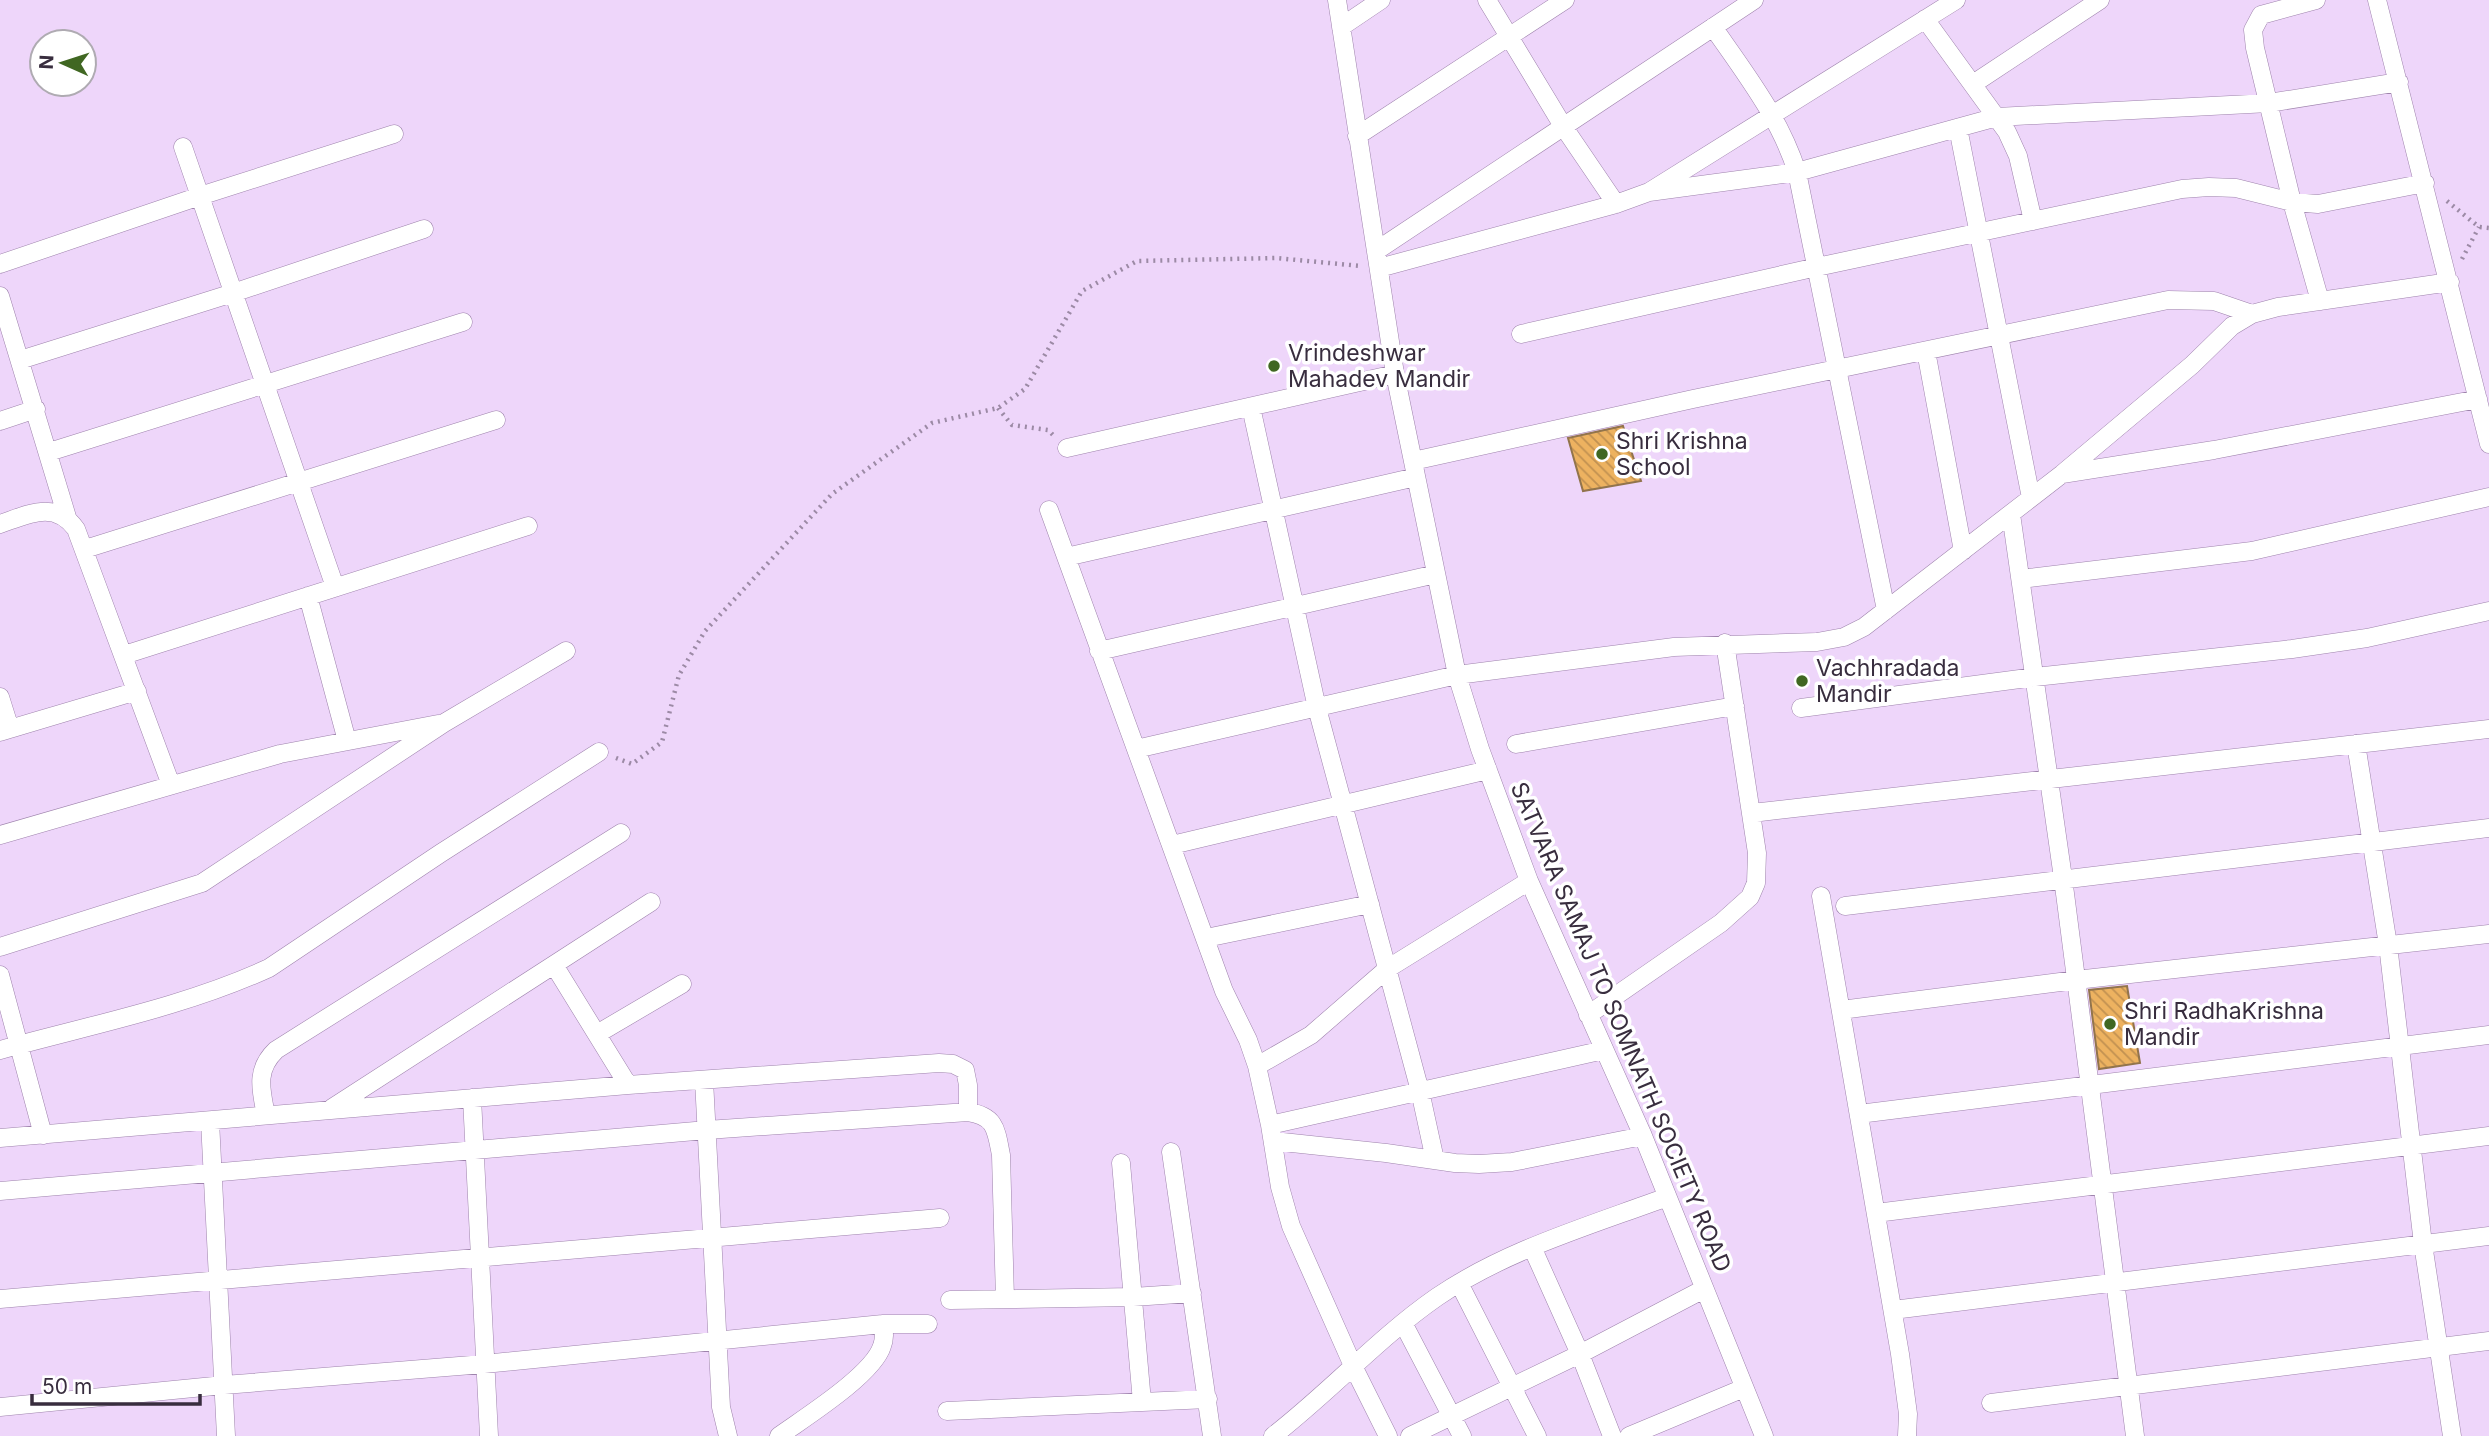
<svg xmlns="http://www.w3.org/2000/svg" width="2489" height="1436" font-family="Inter,sans-serif">
<style>
.building{fill:url(#building-back-hatch);stroke:#92744c;stroke-width:2}
.lines{fill:none;stroke-linecap:round;stroke-linejoin:round}
.street-casing{stroke:#9e83ac;stroke-width:19}
.path{stroke:#9c8aa5;stroke-width:4.5;stroke-dasharray:2 5;stroke-linecap:butt}
.street{stroke:#fff;stroke-width:18}
.poi-dot{fill:#406722;stroke:#fff;stroke-width:2.5}
.labels{text-anchor:middle;dominant-baseline:central;stroke-width:7;stroke-linejoin:round;paint-order:stroke}
.poi-label{font-size:23px;fill:#382d3e;stroke:#fff;text-anchor:start}
.street-label{font-size:23px;fill:#382d3e;stroke:#fff}
</style>
<defs>
<pattern id="building-back-hatch" width="6" height="6" patternUnits="userSpaceOnUse" patternTransform="scale(1.75)"><rect width="6" height="6" fill="#edb260"/><path d="M-1 5l2 2M0 0l6 6M5-1l2 2" fill="none" stroke="#c19151"/></pattern>
</defs>
<rect width="100%" height="100%" fill="#eed6fa"/>
<path class="building" d="M1623,426L1641,481L1583,491L1568,438Z
M2127,986L2140,1063L2099,1069L2089,990Z"/>
<g class="lines">
<defs>
<path id="street" d="M1337,0L1395,374L1457,675L1480,749L1529,881L1643,1136L1764,1436
M1487,0L1563,126L1616,204
M2316,0L2261,15L2253,30L2255,48L2292,202L2320,301
M2377,0L2489,444
M1925,19L2007,132L2018,156L2033,221
M1341,27L1381,0
M1713,27C1745,73 1780,118 1797,172L1886,610
M1973,84L2100,0
M1958,128L2031,498
M1357,136L1565,0
M183,147L335,587
M1649,192L1797,172L1997,117L2269,103L2399,82
M1376,251L1754,0
M0,264L200,196L394,134
M1379,268L1616,204L1649,192L1956,0
M0,296L67,517
M1521,334L1817,267L2182,189L2209,187L2236,188L2292,202L2318,204L2425,183
M1926,351L1963,551
M20,360L233,293L424,229
M1251,407L1317,708L1420,1091L1435,1160
M0,421L36,409
M1067,448L1395,374
M49,452L463,322
M1413,461L1693,399L2168,300L2214,301L2252,314
M2062,474L2214,450L2478,399
M1049,510L1224,991L1248,1040L1257,1066L1270,1125L1280,1187L1291,1226L1354,1368L1388,1436
M2011,514L2063,878L2135,1436
M0,524C29,514 55,500 76,529L171,785
M85,549L496,420
M1066,557L1416,477
M2021,579L2252,551L2489,497
M308,596L347,741
M1099,651L1436,574
M124,655L528,526
M0,697L10,729
M1801,708L2035,677L2292,649L2367,638L2489,611
M0,732L137,691
M1516,744L1735,706
M2356,744L2388,945L2423,1244L2452,1436
M1136,749L1457,675L1674,647L1817,642L1844,637L1864,627L2062,474L2192,365L2232,326L2252,314L2278,307L2450,282
M1752,813L2489,729
M0,835L280,754L438,724
M1172,845L1488,770
M1821,896L1900,1354L1908,1414L1907,1436
M1845,906L2489,828
M1206,938L1370,904
M0,947L202,883L444,723L566,651
M554,965L628,1085
M0,975L43,1135
M1841,1010L2076,980L2489,934
M1588,1015L1721,923L1750,897L1756,883L1757,853L1725,643
M597,1034L682,984
M0,1050C90,1025 184,1007 269,968L441,853L599,752
M1257,1066L1311,1035L1387,969L1529,881
M704,1080L721,1407L728,1436
M472,1098L489,1436
M332,1108L651,902
M1859,1114L2489,1035
M266,1115C261,1090 255,1070 276,1050L621,833
M210,1121L226,1436
M1270,1125L1604,1050
M0,1138L628,1085L939,1063L953,1064L965,1070L968,1085V1112
M1273,1141L1386,1153L1455,1163L1479,1164L1512,1162L1643,1136
M1171,1152L1212,1436
M1121,1163L1142,1402
M0,1191L707,1130L968,1112C996,1116 996,1130 1001,1155L1005,1299
M1876,1213L2489,1136
M1532,1247L1580,1354L1612,1436
M1459,1283L1537,1436
M0,1299L940,1218
M950,1300L1133,1297L1192,1293
M1893,1310L2489,1236
M1403,1323L1462,1436
M1991,1403L2489,1341
M0,1407L224,1385L484,1364L883,1324H928
M947,1411L1208,1399
M779,1436C804,1418 873,1375 882,1346C885,1339 884,1332 883,1324
M1273,1436C1330,1392 1378,1338 1437,1297C1506,1250 1589,1226 1667,1197
M1410,1436L1580,1354L1704,1289
M1629,1436L1744,1388"/>
</defs>
<use href="#street" class="street-casing"/>
<path class="path" d="M2447,201L2479,227L2489,228
M2462,259L2479,227
M998,408L1012,425L1048,430L1054,436
M616,758L632,764L662,742L679,675L705,631L832,494L932,423L998,408L1025,389L1082,291L1137,261L1276,258L1361,266"/>
<use href="#street" class="street"/>
</g>
<g class="poi-dot">
<circle cx="1274" cy="366" r="7"/>
<circle cx="1602" cy="454" r="7"/>
<circle cx="1802" cy="681" r="7"/>
<circle cx="2110" cy="1024" r="7"/>
</g>
<g class="labels">
<g class="poi-label">
<text x="1288" y="353">Vrindeshwar<tspan x="1288" dy="26">Mahadev Mandir</tspan></text>
<text x="1616" y="441">Shri Krishna<tspan x="1616" dy="26">School</tspan></text>
<text x="1816" y="668">Vachhradada<tspan x="1816" dy="26">Mandir</tspan></text>
<text x="2124" y="1011">Shri RadhaKrishna<tspan x="2124" dy="26">Mandir</tspan></text>
</g>
<g class="street-label">
<text transform="translate(1621 1027) rotate(67)">SATVARA SAMAJ TO SOMNATH SOCIETY ROAD</text>
</g>
</g>
<g transform="translate(63 63) rotate(273)"><circle r="33" fill="#ffffff" stroke="#afabb2" stroke-width="2"/>
<path d="M0-5L12 26L0 18L-12 26Z" fill="#406722"/>
<text y="-10" font-size="19" font-weight="bold" text-anchor="middle" fill="#382d3e">N</text>
</g>
<path d="M32 1394v10h168v-10" fill="none" stroke="#382d3e" stroke-width="3.5"/>
<text x="42" y="1394" font-size="21" fill="#382d3e" stroke="#ffffff" stroke-width="5" paint-order="stroke">50 m</text>
</svg>
